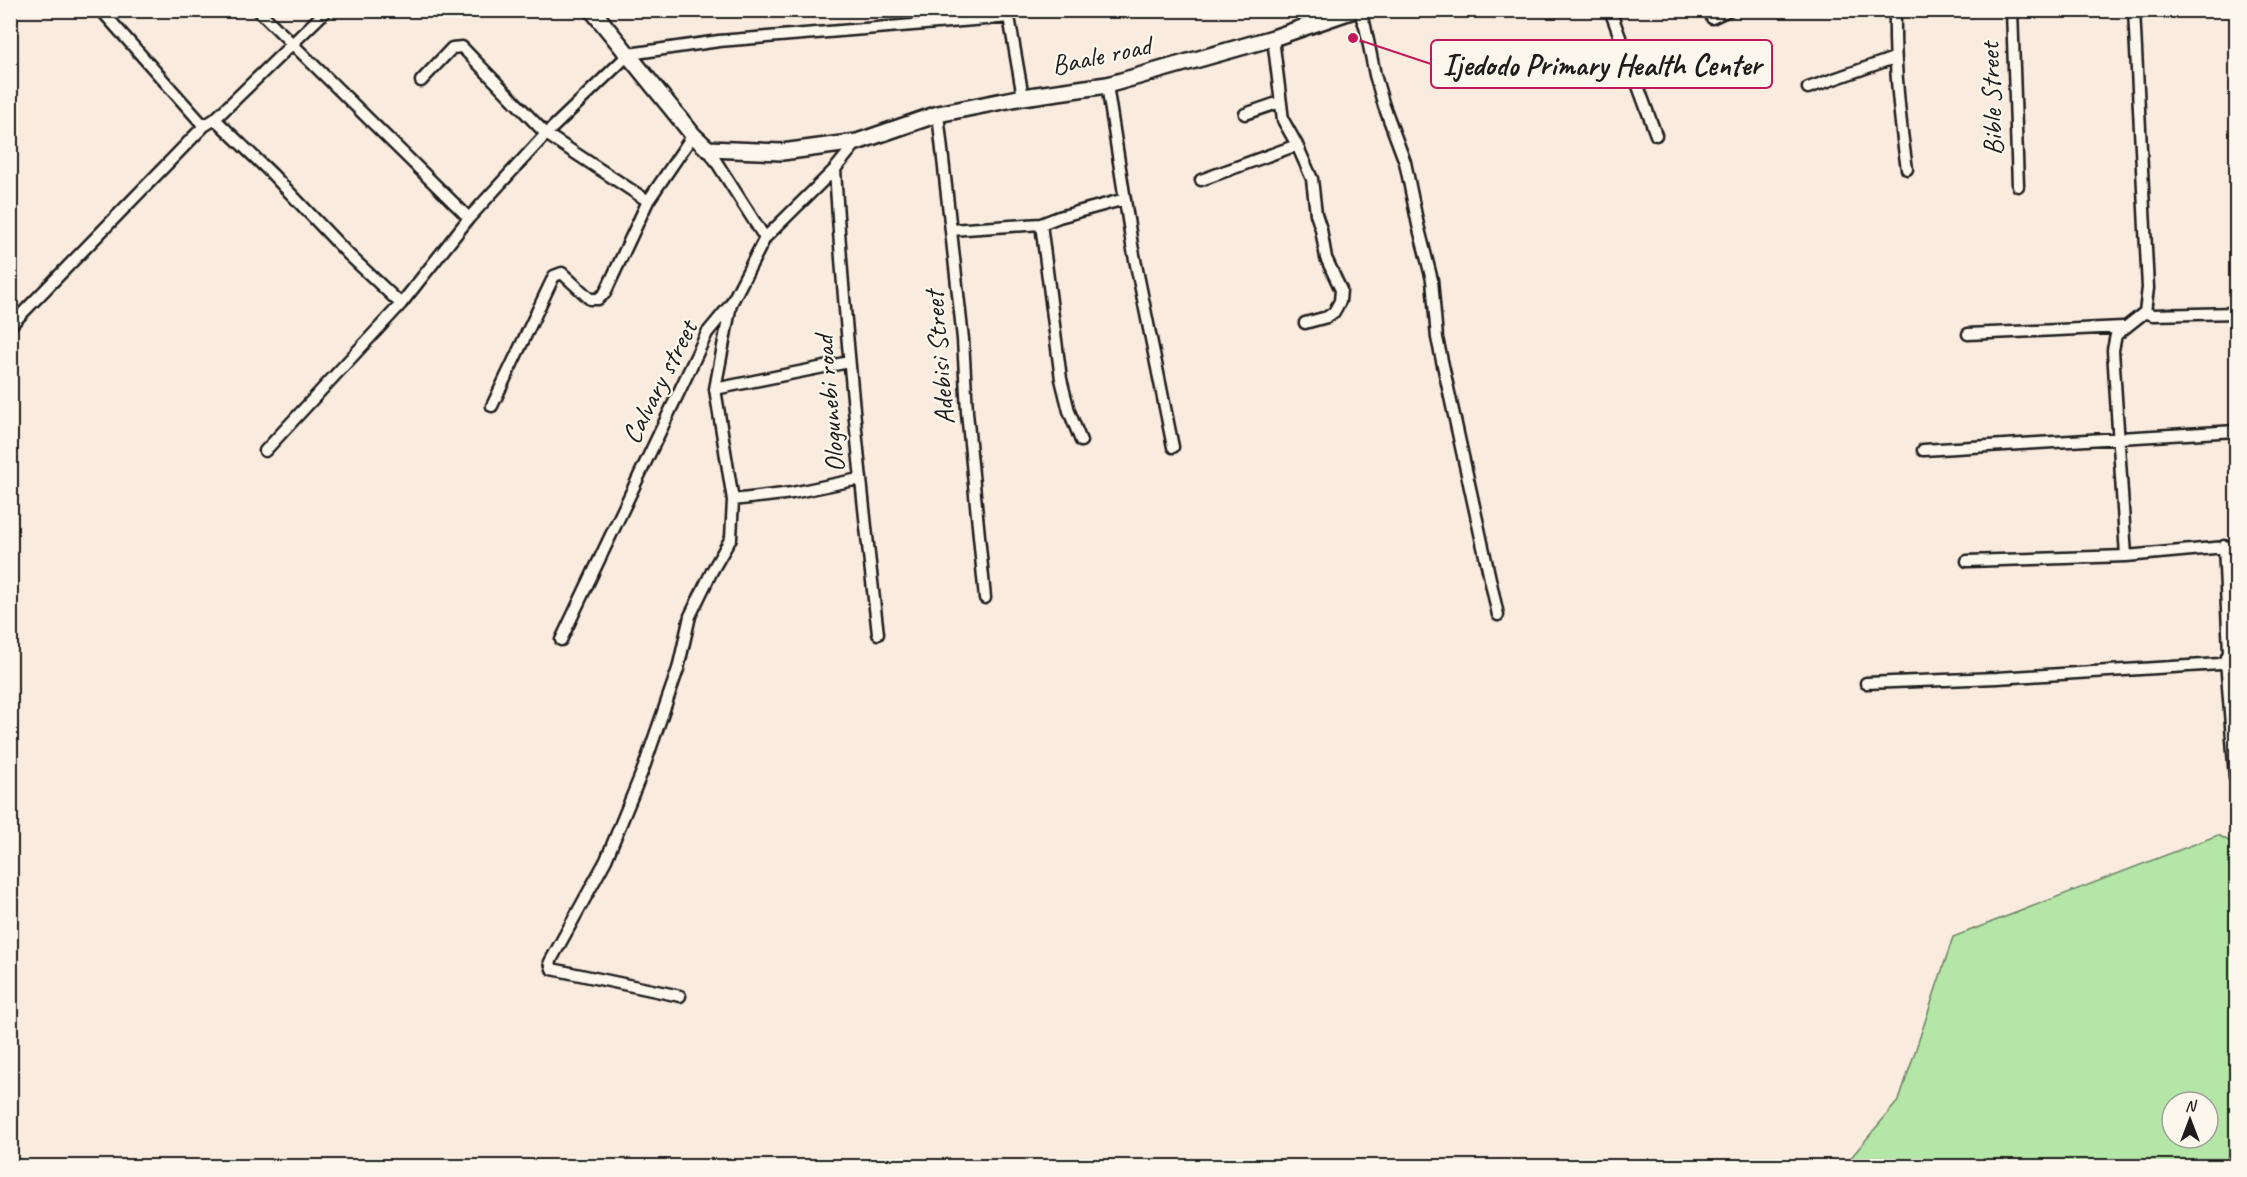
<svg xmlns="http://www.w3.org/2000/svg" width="2247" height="1177" font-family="Caveat,sans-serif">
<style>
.built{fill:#f8ddcf}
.green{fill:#b3e6a7;stroke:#688162;stroke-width:1.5;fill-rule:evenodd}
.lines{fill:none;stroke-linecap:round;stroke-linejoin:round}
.street-casing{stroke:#1c1c1c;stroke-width:15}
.secondary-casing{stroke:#1c1c1c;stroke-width:20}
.street{stroke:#fbf7ec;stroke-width:10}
.secondary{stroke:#fbf7ec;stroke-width:15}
.labels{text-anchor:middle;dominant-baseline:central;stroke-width:4.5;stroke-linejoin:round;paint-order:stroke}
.street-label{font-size:28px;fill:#1c1c1c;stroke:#fbf7ec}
.leader{fill:none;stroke:#c2185b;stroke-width:2}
.callout-dot{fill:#c2185b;stroke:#fbf7ec;stroke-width:2}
.callout{fill:#fbf7ec;stroke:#c2185b;stroke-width:2}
.callout-label{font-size:30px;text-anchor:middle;font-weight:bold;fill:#1c1c1c}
</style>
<rect width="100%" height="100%" fill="#faebdf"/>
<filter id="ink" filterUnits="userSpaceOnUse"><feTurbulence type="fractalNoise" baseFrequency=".0167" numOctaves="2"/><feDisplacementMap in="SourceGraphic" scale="12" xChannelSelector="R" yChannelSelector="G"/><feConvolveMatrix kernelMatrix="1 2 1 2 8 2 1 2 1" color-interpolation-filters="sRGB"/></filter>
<g filter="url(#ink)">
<path class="built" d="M891,11H944V15L892,21Z"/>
<path class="green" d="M2218,835L2236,845V1145L2222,1166H1844L1899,1100L1953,937ZM2172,1102H2208V1138H2172Z"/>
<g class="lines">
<defs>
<path id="street" d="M101,10L204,126
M258,10L469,218
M1359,10L1365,26L1375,75L1384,106L1405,162L1418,225L1432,280L1437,338L1498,615
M1610,10L1656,135
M1895,10C1894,64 1899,116 1907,169
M2012,10L2018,186
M1008,11L1023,97
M1712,18L1729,10
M1273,38L1283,120L1297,145L1312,179L1316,214L1321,229L1326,258L1341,290L1340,301L1334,312L1327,317L1305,323
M421,81L452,48L462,47L546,134L648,201
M1107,85L1132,245L1173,447
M1808,88L1894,58
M938,114L963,339L967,412L985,598
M1245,114L1280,102
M215,119L272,174L348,254L401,304
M708,149L765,238
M835,169C844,325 860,479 878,634
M1201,180L1297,145
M1041,224L1061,379L1069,411L1081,441
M951,230L1041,224L1059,217L1125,199
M2145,312L2153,315L2236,313
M10,326L204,126L215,119L327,10
M1968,334L2123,327
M715,389L849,362
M492,406L554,276L562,273L590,299H598L605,293L648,201L693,135
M1923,450L2236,431
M265,451L401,304L469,218L546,134L629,54L719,41L1010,17
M733,500L792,493L859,479
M2126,556L2113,350L2116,335L2145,312L2148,288L2134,10
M1967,561L2126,556L2236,546
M561,640L707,333L731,304L765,238L835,169L857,142
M2226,660L2235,778
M1866,683L1997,678L2220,664L2226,660L2229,652L2224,546
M680,996L552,969L550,962L606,860L644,767L678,669L690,616L712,571L731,538L733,500L715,389L731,304"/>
<path id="secondary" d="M592,10L693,135L708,149L782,152L857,142L938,114L1023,97L1107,85L1273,38L1354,10"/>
</defs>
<use href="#street" class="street-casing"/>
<use href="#secondary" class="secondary-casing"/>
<use href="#street" class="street"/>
<use href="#secondary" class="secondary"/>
</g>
</g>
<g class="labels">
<g class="street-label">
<text transform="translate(1101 55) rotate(-12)">Baale road</text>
<text transform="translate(1991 99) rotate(-92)">Bible Street</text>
<text transform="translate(939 358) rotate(-95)">Adebisi Street</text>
<text transform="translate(659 382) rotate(-63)">Calvary street</text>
<text transform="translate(829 404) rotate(-95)">Ologunebi road</text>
</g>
</g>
<path class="leader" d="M1353 38L1431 64"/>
<circle class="callout-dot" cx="1353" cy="38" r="6"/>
<rect class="callout" x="1431" y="40" width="341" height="48" rx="6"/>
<g class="callout-label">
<text x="1602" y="75">Ijedodo Primary Health Center</text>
</g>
<rect width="2247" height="1177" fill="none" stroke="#fbf7ec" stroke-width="36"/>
<rect x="18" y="18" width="2211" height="1141" fill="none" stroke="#1c1c1c" stroke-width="2" filter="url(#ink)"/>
<g transform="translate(2190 1120)"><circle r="28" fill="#fbf7ec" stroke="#a29f99" stroke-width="1.5"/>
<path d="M0-4.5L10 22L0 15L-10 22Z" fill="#1c1c1c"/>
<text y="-9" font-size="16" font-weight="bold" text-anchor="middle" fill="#1c1c1c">N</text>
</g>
</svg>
